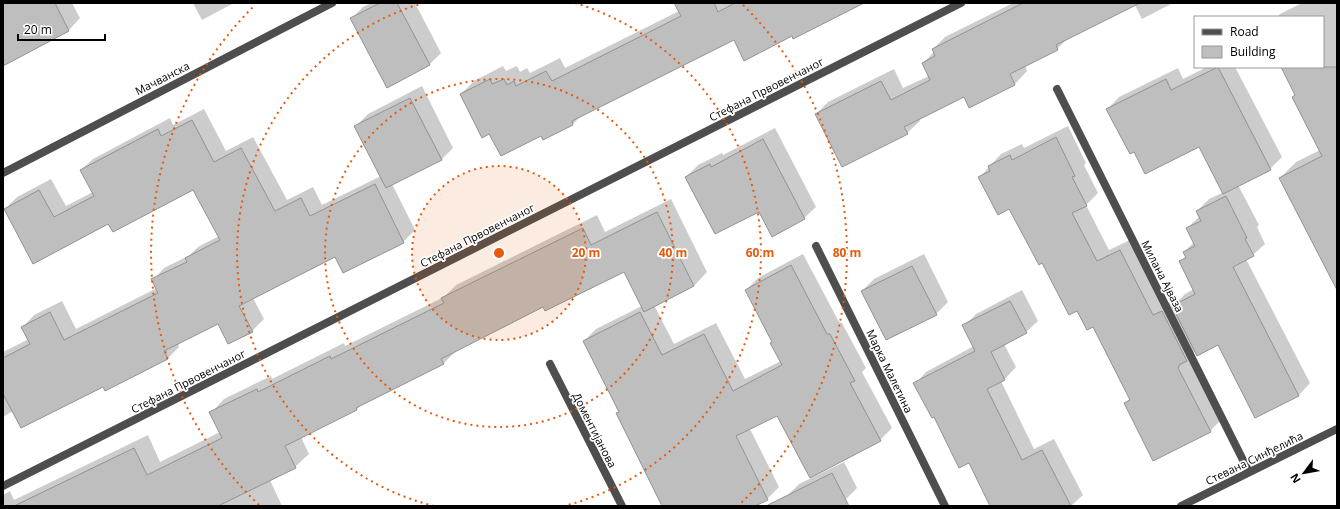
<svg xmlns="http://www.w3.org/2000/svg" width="1340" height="509" font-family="'Open Sans',sans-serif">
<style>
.shadow{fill:#0003}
.building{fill:#bebebe;stroke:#929292}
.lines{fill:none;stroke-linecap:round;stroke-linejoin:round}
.minor{stroke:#4e4e4e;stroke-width:8}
.ring{fill:none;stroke:#e8590c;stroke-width:2;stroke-dasharray:2 4}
.labels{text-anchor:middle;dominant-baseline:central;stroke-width:3.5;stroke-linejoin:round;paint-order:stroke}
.street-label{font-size:11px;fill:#000;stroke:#fff}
.centre{fill:#e8590c;stroke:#fff;stroke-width:2}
.ring-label{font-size:12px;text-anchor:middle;font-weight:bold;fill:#e8590c;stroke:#fff;stroke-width:3.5;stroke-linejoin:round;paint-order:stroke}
</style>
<rect width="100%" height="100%" fill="#fff"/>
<path class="shadow" d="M3,3H72L80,18L69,30L3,65Z
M193,3H234L202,20Z
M371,3H415L441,53L429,65L351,19L363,7Z
M675,3H856L793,35L734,39L582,115L573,124L544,139L541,135L490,132L461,94L474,81L503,66L506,71L517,66L520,72L527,68L530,73L560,58L565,68L679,11Z
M1013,3H1173L1142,19L1135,5L1068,38L1057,49L1025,65L1027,71L1015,84L970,106L964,96L919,119L920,121L907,133L816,114L828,102L894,69L903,88L929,76L923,63L934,52L933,49L945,37Z
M1302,3H1337V288L1280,178L1296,162L1320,150L1296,95L1282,67H1323V17H1277L1280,14Z
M1207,67H1235L1282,157L1270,169L1238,185L1259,225L1257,227L1265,244L1253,255L1246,259L1310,383L1299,395L1255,417L1218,344L1196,351L1190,356L1222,419L1210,431L1125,404L1130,398L1094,326L1078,310L1043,262L1010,208L980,177L1001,154L1022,144L1024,148L1068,126L1086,163L1084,165L1098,193L1086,205L1109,250L1132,239L1165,304L1174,300L1176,303L1185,294L1194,289L1180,261L1186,256L1184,252L1194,242L1187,228L1200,216L1197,211L1209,199L1224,192L1200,145L1134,151L1108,109L1119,97L1178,68L1183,79Z
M422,86L453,148L441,160L392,184L415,230L403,242L336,256L253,298L264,319L252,331L219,323L178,343L179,347L168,358L103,386L13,411L3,417V352L29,339L23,327L34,315L62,301L76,329L157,288L153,280L164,268L190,255L198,247L219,236L194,188L109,223L34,262L5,209L17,197L51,179L66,206L93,192L81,170L93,159L170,118L173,125L204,109L226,151L253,137L287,200L313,187L322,205L381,176L356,126L368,114Z
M775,128L816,207L804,218L759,211L686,177L698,165L722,153L723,155Z
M671,199L707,272L694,286L654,305L674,344L716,323L745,379L781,361L773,341L746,290L758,278L803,254L839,322L842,323L866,368L862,372L892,428L880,440L777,414L750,429L779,487L767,499L753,506H663L620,411L584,341L596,329L642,306L624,270L543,306L458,349L444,363L361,405L357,409L301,437L309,454L295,467L270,480L282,506H3V495L10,491L14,500L148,435L160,462L220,432L211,413L224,399L271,376L272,379L344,343L345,346L444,297L456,285L597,215L605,232Z
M924,254L948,302L936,314L862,291L874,279Z
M1022,290L1038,321L1026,332L1004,344L1016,367L1005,379L1001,381L1034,449L1054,439L1083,495L1071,506H992L969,462L934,416L915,384L926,372L974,346L964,326L976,314Z
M844,462L857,488L845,500L834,506H792L787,496L799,484Z"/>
<path class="building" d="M3,3H55L69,31L3,66Z
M380,3H397L430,65L387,88L350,18Z
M674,3H714L718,12L735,3H864L793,39L792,36L744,61L734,40L572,121L573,125L543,140L541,136L501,156L489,134L482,138L460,94L490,79L492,84L504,79L507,85L514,81L516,86L546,71L552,81L681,16Z
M1023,3H1140L1056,45L1058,50L1010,74L1015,85L969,108L964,97L904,127L908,134L842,167L815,114L881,81L891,100L930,80L922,63L935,56L932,49Z
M1218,67L1271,170L1223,194L1199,147L1145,174L1134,152L1130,154L1106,109L1166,79L1171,90Z
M1281,67H1337V290L1279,178L1322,156L1292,97L1295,95Z
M410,98L442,160L386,188L354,126Z
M192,120L214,162L241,148L275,211L301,198L310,216L375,184L404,243L343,273L335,257L239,306L253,332L228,344L218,324L164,351L168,359L105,391L103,387L21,428L3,394V358L30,344L21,327L50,312L64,340L158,293L151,279L187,262L185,258L220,240L193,190L113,232L108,224L33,264L4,209L39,190L54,217L94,196L80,170L158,129L161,136Z
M1056,137L1075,176L1072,177L1087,206L1072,213L1097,261L1120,250L1153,315L1162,311L1187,361L1179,365V367L1178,368L1211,432L1153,461L1124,403L1130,400L1093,327L1087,330L1077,311L1069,315L1042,263L1039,265L1009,209L998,215L978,177L990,171L988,166L1010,155L1012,160Z
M763,139L805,219L772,237L759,212L715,234L685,177L710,164L711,167Z
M1226,196L1247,238L1245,239L1254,256L1233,267L1299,396L1255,418L1218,345L1197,356L1172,306L1195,294L1179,261L1186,258L1183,252L1195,246L1186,228L1201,221L1196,211Z
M657,212L694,286L644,312L624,272L545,311L543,307L441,359L444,364L356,408L357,410L285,446L296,468L218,506H14L134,448L147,475L222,438L209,412L257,389L258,392L330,356L331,359L444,303L441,298L583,228L591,245Z
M791,265L827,334H830L855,381L850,383L881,441L810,478L777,416L736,436L768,500L755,506H662L616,413L619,412L583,341L640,312L662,355L704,334L733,391L782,365L770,343L772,342L745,290Z
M912,266L937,315L886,340L861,291Z
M1010,301L1027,333L991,352L1005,380L987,389L1022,460L1042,450L1071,506H990L969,463L959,468L934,417L932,418L913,383L975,351L962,325Z
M832,473L849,506H766Z"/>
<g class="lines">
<path class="minor" d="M1057,89L1249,472
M3,173L332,3
M816,246L945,506
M550,364L622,506
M3,486L961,3
M1181,506L1337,429"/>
</g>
<circle cx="499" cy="253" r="87" fill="#e8590c" fill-opacity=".12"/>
<g class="ring">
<circle cx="499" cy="253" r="87"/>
<circle cx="499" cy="253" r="174"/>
<path d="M434 506A261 261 0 0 1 423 3M575 3A261 261 0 0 1 564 506"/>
<path d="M259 505A348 348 0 0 1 255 5M743 5A348 348 0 0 1 739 505"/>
</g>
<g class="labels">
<g class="street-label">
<text transform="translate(162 78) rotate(-27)">Мачванска</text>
<text transform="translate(766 89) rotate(-27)">Стефана Првовенчаног</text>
<text transform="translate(477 235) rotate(-27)">Стефана Првовенчаног</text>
<text transform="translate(1163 276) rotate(63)">Милана Ајваза</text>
<text transform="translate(890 371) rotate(64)">Марка Малетина</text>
<text transform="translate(188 381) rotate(-27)">Стефана Првовенчаног</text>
<text transform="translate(595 430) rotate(63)">Доментијанова</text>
<text transform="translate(1254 458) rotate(-26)">Стевана Синђелића</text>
</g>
</g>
<circle cx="499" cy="253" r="6" class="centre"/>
<g class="ring-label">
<text x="586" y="257">20 m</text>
<text x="673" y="257">40 m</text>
<text x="760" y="257">60 m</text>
<text x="847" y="257">80 m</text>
</g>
<rect width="1340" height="509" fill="none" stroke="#000000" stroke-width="8"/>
<rect x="1194" y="16" width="130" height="52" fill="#ffffff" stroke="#999999"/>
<rect x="1202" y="29" width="20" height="6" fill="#4e4e4e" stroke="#999999"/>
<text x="1230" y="36" font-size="12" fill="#000000">Road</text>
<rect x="1202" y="46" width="20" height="12" fill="#bebebe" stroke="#999999"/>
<text x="1230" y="56" font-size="12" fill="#000000">Building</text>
<g transform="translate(1304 473) rotate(238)" stroke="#ffffff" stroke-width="3" paint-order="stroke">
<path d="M0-3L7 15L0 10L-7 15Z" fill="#000000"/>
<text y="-6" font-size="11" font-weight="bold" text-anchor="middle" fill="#000000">N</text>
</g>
<path d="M18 34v6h87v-6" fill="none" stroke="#000000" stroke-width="2"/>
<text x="24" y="34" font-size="12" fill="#000000" stroke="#ffffff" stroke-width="3" paint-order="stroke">20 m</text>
</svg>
